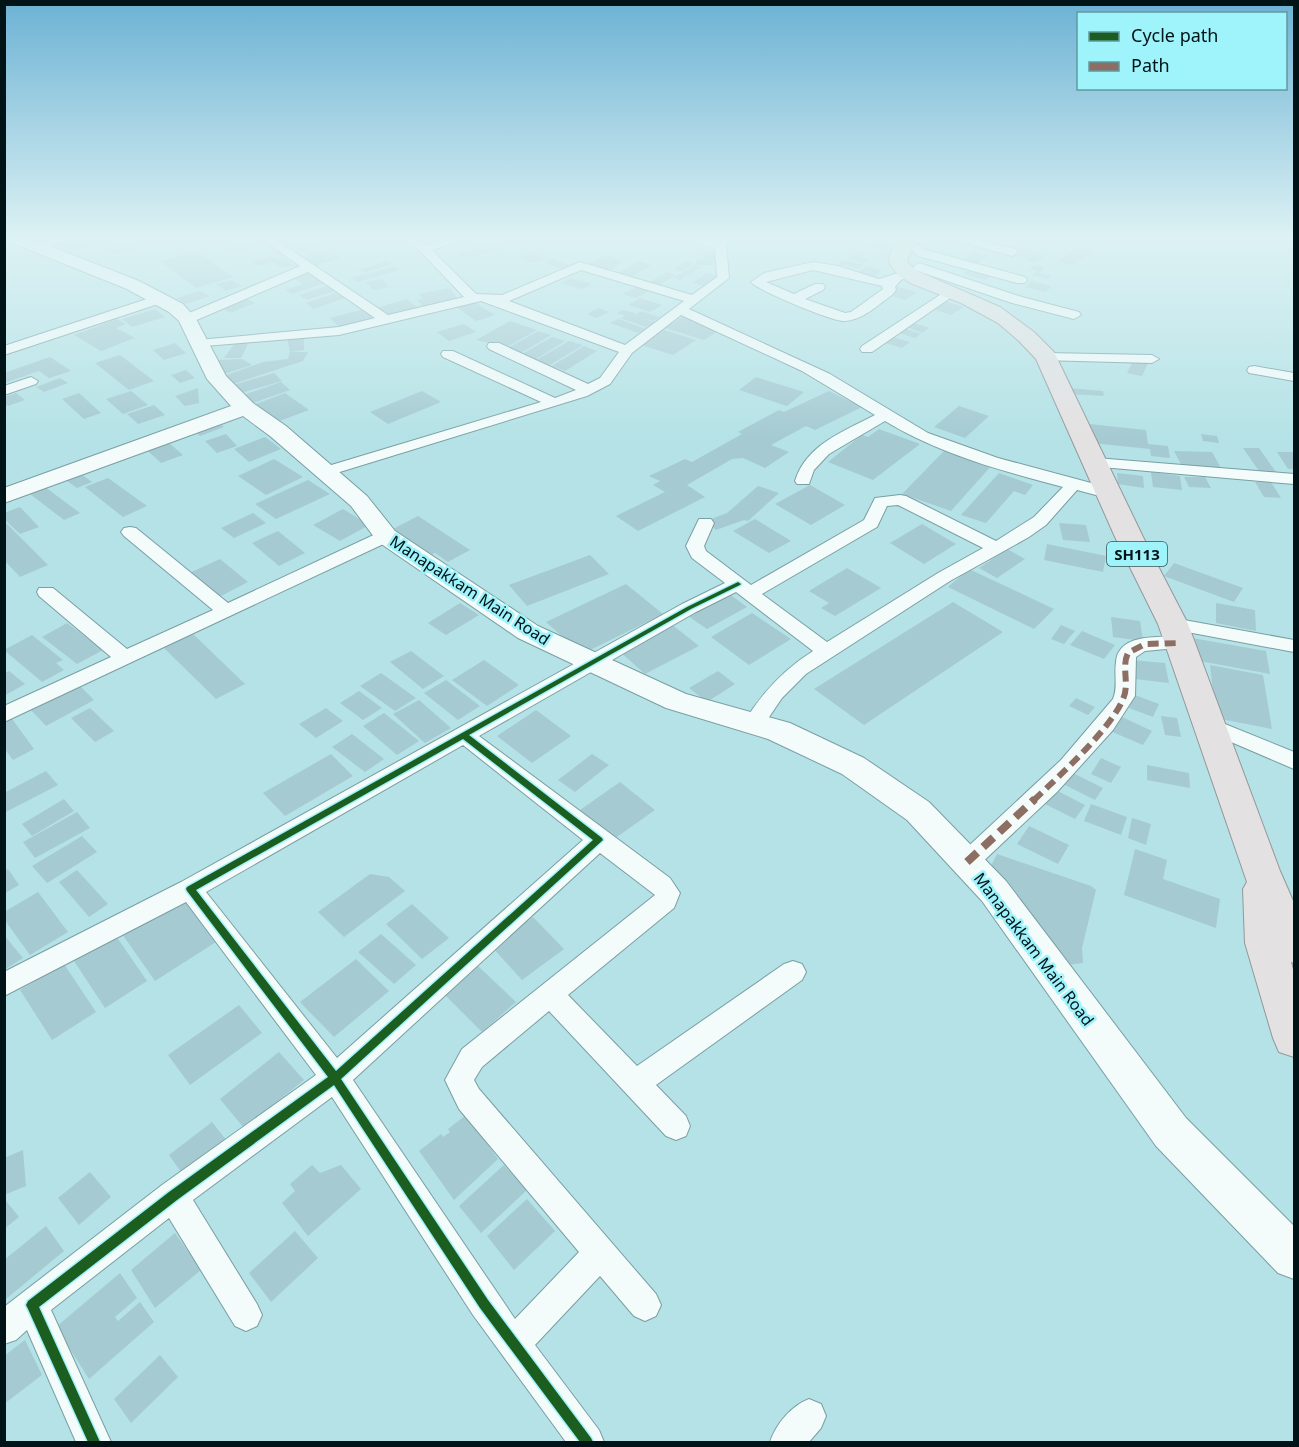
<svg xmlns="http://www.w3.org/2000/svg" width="1299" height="1447" font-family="'Noto Sans',sans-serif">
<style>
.building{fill:#a5cad2}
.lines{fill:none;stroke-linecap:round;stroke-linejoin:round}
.street-casing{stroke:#799fa2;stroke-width:2}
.secondary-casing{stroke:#799fa2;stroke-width:2}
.primary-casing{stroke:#92989a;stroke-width:2}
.street{fill:#f4fbfb;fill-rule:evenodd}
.secondary{fill:#f4fbfb;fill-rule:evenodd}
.primary{fill:#e4e1e2;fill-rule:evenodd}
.quiet-far1{stroke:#8d6e63;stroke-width:6;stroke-dasharray:11 6;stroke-linecap:butt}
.quiet{stroke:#8d6e63;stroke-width:8;stroke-dasharray:14 8;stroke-linecap:butt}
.cycleway-casing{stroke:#9ff3fb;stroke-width:3}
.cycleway{fill:#1b5e20;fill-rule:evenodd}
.labels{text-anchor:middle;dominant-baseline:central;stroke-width:5;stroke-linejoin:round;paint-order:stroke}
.shield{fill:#9ff3fb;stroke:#30575b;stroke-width:1.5}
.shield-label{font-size:15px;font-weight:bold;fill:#001417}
.street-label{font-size:16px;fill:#001417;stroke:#9ff3fb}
</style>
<rect width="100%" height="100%" fill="#b4e2e6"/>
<path class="building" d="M76,237H112V238L74,251L56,245Z
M308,238L314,242L288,249L282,246Z
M878,240L892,244L882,250L868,246Z
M256,242L261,246L232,253L227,249Z
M319,242L324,245L301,251L296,248Z
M485,242L501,248L487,254L460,256L458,252L476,250L471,248Z
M124,243L136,248L117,255L105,250Z
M1078,247L1094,251L1074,265L1058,261Z
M1023,248L1035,251L1026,258L1014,254Z
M197,251L233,277L196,288L160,261Z
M325,251L331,255L321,259L336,255L341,258L310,267L300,258Z
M859,251L866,252L859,257L870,260L863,263L847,259Z
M974,251L989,255L977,264L963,260Z
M533,252L547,258L534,263L520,258Z
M702,252H715L716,261H713V265H696V259H703Z
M1034,254L1045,256L1035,263L1025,260Z
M607,255L623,262L610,270L600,267L595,269L584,266Z
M271,256L280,261L284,259L294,265L283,268L272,262L259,266L252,262Z
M553,259L572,266L564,270L545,263Z
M844,260L864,265L858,269L838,264Z
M387,261L392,264L364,273L359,270Z
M639,261L652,265L629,278L616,274Z
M686,261L694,264L682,271L673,269Z
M695,265L701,267L680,280L673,278Z
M1035,265L1045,267L1039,273L1051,276L1048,279L1033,275L1037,271L1029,269Z
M394,266L400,270L357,282L351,278Z
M866,266L882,270L874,277L857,272Z
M972,268L994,274L986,280L963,274Z
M305,271L328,282L292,294L285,290L303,284L289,276Z
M667,272L676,275L658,286L648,283L656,278L663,280L657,278Z
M707,273L719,277L704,286L692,283Z
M571,278L592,284L582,289L561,283Z
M382,279L389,287L373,290L366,282Z
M232,280L242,286L226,291L216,284Z
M1031,281L1052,286L1046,292L1025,287Z
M329,285L337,290L307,300L299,295Z
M636,287L649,291L636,298L623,294Z
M898,287L917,292L905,300L886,294Z
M450,288L458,300L423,307L417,300L423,299L419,294Z
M200,291L210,296L186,304L177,298Z
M336,293L345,298L314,309L305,303Z
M640,298L662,305L650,312L628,305Z
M247,299L255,303L230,313L222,308Z
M407,299L418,308L389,317L377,308Z
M942,300L964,307L951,315L929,308Z
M473,301L495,315L476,321L455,306Z
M598,308L609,312L597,318L587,314Z
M155,309L165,317L132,327L122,319Z
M364,309L376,320L341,329L330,318Z
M623,310L635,313L633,316L641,311L660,317L653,321L644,318L655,323L646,327L620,318L625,316L617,313Z
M682,317L720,330L704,340L665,328Z
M117,319L126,324L116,328L135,338L101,351L74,335Z
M618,319H619L646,329L638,333L610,323Z
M510,321L537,330L507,347L476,340Z
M911,322L929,328L922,333L904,326Z
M464,324L476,332L449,341L437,332Z
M903,328L921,334L915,338L896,332Z
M661,329L696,340L673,355L638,344Z
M538,331L551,335L521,353L508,348Z
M304,336V350L290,352H308L303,361L230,385L221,377L263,362L288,359L290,352L287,338Z
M890,336L910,342L902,348L882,342Z
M552,337L565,341L536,359L522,354Z
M569,341L583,345L550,365L536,360Z
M236,342H249L241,358H224Z
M175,343L186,353L164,360L153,350Z
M584,346L597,351L565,371L552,366Z
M120,355L154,381L129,390L95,363Z
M50,357L71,371L49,378L39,371L4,383V373Z
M242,359L252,365L224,374L215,360Z
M1134,359L1148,363L1142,376L1127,373Z
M186,370L195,378L180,383L171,375Z
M274,373L282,381L241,393L233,385Z
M756,377L804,392L787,406L739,390Z
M60,378L68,383L44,392L36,387Z
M281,382L290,390L247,405L238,397Z
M198,388L199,403L185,406L175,396Z
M1068,388L1103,391L1104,396L1069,394Z
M131,391L148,405L123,414L106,399Z
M422,391L441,402L388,424L370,412Z
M829,391L862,407L815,430L806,426L771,445L789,452L765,468L743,458L732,459L687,485L705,497L638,531L616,516L665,492L653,485L660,481L649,476L685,459L692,462L742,434L738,432L779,410L784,412Z
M16,393L25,400L8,406L4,403V397Z
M79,393L101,413L84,419L62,399Z
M285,393L309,410L274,423L251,406Z
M154,405L165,415L138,424L127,414Z
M959,406L989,416L965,438L934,427Z
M217,421L224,427L200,436L192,430Z
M1090,424L1146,430L1148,444L1168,446L1170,458L1151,456L1150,449L1092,443Z
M879,429L920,444L873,480L828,462L862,435L868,437Z
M226,434L237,446L217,453L205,441Z
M1201,434L1217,436L1219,443L1203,441Z
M265,437L281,449L249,462L234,449Z
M169,443L183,455L161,463L148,451Z
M1243,448H1259L1278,475L1261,474Z
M945,450L992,465L951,511L902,494Z
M1174,451L1212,452L1222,470L1183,468Z
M1277,452H1294V469H1288Z
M274,459L303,477L266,495L238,476Z
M77,471L92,482L77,488L63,478Z
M1151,472L1180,476L1182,490L1153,487Z
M999,473L1033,485L1025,495L1014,491L986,523L961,515Z
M1117,473L1143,476L1144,488L1118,484Z
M1184,477H1205L1211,488L1189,487Z
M108,478L147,506L123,517L85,487Z
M308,480L330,494L276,519L255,504Z
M1255,482H1271L1281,498L1264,497Z
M810,485L845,505L811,525L775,504Z
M758,486L779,493L748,521L744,520L716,530L706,521L727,513Z
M45,487L80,513L64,520L30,494Z
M20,507L39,527L20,534L4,519V513Z
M343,509L369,525L340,541L313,525Z
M253,513L266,523L234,538L221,528Z
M418,516L470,550L448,562L435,553L429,556L391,530Z
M755,519L791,541L769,553L733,531Z
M4,521L48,565L20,577L4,560Z
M1059,523L1086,525L1090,542L1063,540Z
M922,524L956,544L924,564L890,543Z
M278,531L305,553L279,566L252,543Z
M1047,544L1106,556L1103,572L1044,560Z
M1007,549L1025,559L997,578L979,568Z
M590,555L609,574L527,606L509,585Z
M220,559L248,582L215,599L187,574Z
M1174,563L1243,588L1234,602L1164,576Z
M847,568L881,588L835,616L821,608L829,603L809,591Z
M969,569L1054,609L1034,629L948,587Z
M626,584L663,614L582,654L546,622Z
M728,593L747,607L707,629L688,616Z
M953,602L1003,632L864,725L814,689Z
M460,603L479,615L446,635L428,623Z
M1216,603L1255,610L1256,631L1216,623Z
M752,613L791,639L749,665L711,637Z
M1111,617L1140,621L1143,641L1113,637Z
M67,623L103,650L77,664L42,637Z
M670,623L699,646L645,674L617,649Z
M1061,625L1075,631L1064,644L1051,639Z
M1082,631L1115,645L1104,659L1070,645Z
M192,633L245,684L216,699L163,647Z
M32,635L63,660L56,663L64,670L42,682L4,650Z
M1192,638L1266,651L1270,674L1194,660Z
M411,651L444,676L423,689L390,662Z
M484,660L519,685L487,706L452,680Z
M1131,660L1165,663L1169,683L1135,679Z
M1210,665L1263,675L1272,729L1216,718Z
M9,671L25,684L4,696V674Z
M718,671L735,684L707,702L689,688Z
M381,673L416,698L395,711L360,686Z
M446,680L480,706L458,720L424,693Z
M78,684L94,700L46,726L30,709Z
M359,691L382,708L363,720L340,703Z
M1135,695L1159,704L1153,717L1129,708Z
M1076,698L1095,707L1088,715L1069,706Z
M419,700L451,728L425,743L393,714Z
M90,708L114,731L95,742L71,718Z
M326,708L343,721L316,738L299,724Z
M536,710L571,736L532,763L497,736Z
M384,713L419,741L397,755L363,726Z
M10,716L34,749L13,760L4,748V719Z
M1120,716L1152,731L1143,745L1110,731Z
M1161,716L1177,718L1181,737L1165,735Z
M352,734L384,759L365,772L332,747Z
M331,754L353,776L285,816L263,793Z
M592,754L609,765L575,792L558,780Z
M1101,758L1121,767L1111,783L1091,774Z
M1147,765L1189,773L1190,788L1147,780Z
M46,771L58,785L4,813V793Z
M1073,773L1103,788L1095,800L1065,785Z
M620,782L655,810L614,839L580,810Z
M1054,789L1085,805L1075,819L1043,803Z
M64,799L74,811L32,836L22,824Z
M1091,804L1127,817L1121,835L1084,821Z
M77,812L90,828L35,858L23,842Z
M1132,818L1151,824L1146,845L1128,838Z
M1029,826L1069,845L1058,864L1017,844Z
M82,836L97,852L47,883L32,866Z
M1135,849L1167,860L1163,879L1220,899L1216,928L1124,895Z
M997,854L1091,886L1096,890L1082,948L1083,963L1058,966L991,866Z
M8,869L19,885L5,893V871Z
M77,870L108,904L89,917L59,882Z
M370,874L389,877L405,891L344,937L318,912Z
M38,892L68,932L30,955L4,919V912Z
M180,895L216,942L155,981L120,931Z
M412,904L449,938L422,959L386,924Z
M533,917L564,949L522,980L491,946Z
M381,934L416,965L394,984L358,952Z
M4,935L23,958L4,970Z
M116,936L147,981L105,1008L74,961Z
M356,959L389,991L334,1037L300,1002Z
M64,964L96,1012L52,1040L20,990Z
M477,965L516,1002L482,1032L442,992Z
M239,1005L262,1033L190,1085L168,1055Z
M279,1052L304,1080L244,1128L220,1099Z
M466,1115L498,1159L454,1200L419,1151L441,1134L443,1137L450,1132L448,1129Z
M212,1122L230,1145L186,1179L169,1155Z
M23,1150L26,1186L4,1195V1158Z
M312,1165L320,1173L341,1165L361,1189L308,1236L282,1203L295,1191L290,1184Z
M504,1165L527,1190L481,1233L459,1206Z
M90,1172L111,1197L79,1225L58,1198Z
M527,1199L555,1231L514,1270L487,1236Z
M6,1201L19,1217L4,1229V1202Z
M46,1226L64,1251L6,1299L4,1260Z
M295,1231L318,1258L271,1302L249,1273Z
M175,1233L201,1270L155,1308L131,1270Z
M120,1273L137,1298L115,1317L118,1321L140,1302L154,1322L89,1379L56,1327Z
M25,1340L42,1375L4,1404V1356Z
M160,1355L178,1377L131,1423L114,1399Z"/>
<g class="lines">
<defs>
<path id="street" d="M55,237H72L42,250L38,252L32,248Z
M258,237H272L388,315L464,297L420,251L398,237H413L425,245L451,237H471L432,250L476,294L502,295L580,262L692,295L717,277L715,248L673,237H696L715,241L720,237H734L726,244L729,278L689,309L830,374L928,433L998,458L1117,490L1119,494L1111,499L1077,490L1046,525L1029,537L950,581L806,674L782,698L761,729L754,731L747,729L743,724C761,694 783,670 813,651L736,592L696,612L479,736L670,878L680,893L674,908L568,995L637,1066L784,964L793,961L802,964L806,972L802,980L656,1085L686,1116L690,1126L686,1136L676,1140L666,1136L549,1011L482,1067L474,1080L479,1089L656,1294L661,1305L656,1316L645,1321L634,1316L600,1276L535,1345L599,1430L604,1442H566L473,1315L332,1097L193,1200L257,1304L262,1315L257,1326L246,1331L235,1326L169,1218L51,1310L111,1442H76L27,1330L16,1340L4,1344V1307L162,1185L316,1075L186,902L4,996V972L181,882L682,604L725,583L692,558L686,546L699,519H711L714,523L704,546L706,551L751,585L864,520L875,498L900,495L906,496L996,541L1034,517L1063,487C1002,471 939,454 885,421L829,454L814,470L809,484H797L795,481C806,445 844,431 875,415L802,371L681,315L632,353L610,384L587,396L330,475H318L316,472L318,469L541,402L443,357L441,354L443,351H453L555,398L576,390L489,349L487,346L489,343H499L588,384L600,378L619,352L481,301L339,335L193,347L191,344L198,340L339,327L375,318L308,272L192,322H182L180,319L182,316L300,266ZM581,270L684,301L625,345L509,301ZM898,505L983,548L938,573L827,642L762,594L877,527L887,506ZM463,745L583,840L337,1058L206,892ZM600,853L655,895L462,1049L445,1080L459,1109L579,1252L515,1319L353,1080Z
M871,237C890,237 912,239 926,250L1025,277L1027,280L1025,283H1017L918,256L912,250Z
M942,237H964L1016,249L1018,252L1012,256Z
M813,262L838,266L879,279L908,270L914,274L901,280L895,287L896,290L892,295C879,304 862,321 844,321C831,321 759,291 751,282L764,273ZM813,270L882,286L883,289L851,312L845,313L805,299L823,290L825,287L823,284H815L794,294L766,282Z
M919,263L1022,297L1079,312L1081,315L1074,319L1012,303L915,270L913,267Z
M952,287L958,291L956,294L872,352H862L860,349L862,346Z
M159,295L165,299L164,302L4,355V346Z
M1046,353L1152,355L1159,359L1152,363L1041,360L1039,357Z
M1254,366L1294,373V381L1249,373L1247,370L1249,367Z
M31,377L38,381L36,384L4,395V386Z
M1096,458L1294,474V484L1090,466L1088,463L1090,460Z
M130,527L136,528L228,603L380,532H392L395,536L392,540L4,722V706L111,657L39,596L37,592L39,588H53L127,649L213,610L124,536L121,532L124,528Z
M1173,618L1294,640V652L1166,628L1163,624L1166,620Z
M1180,637L1187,639L1190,643L1187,647L1145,651L1136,657L1135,696L1113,730L1057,792L975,869L967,871L959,869L955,862L959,855L1061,760L1113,699C1118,687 1114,675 1116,662C1118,633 1160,637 1180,637Z
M1210,718L1294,752V769L1203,730L1199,725L1203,720Z
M809,1399L821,1404L826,1416L821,1428L809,1442H770C776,1424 791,1406 809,1399Z"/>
<path id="secondary" d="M4,237H27L139,281L183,304L196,319L226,376L253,403L286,426L367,496L395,531L538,626L686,694L790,723L864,758L929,802L1006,881L1186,1118L1294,1226V1279L1278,1273L1156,1146L982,901L907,820L842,774L768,739L666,708L518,638L377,541L351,506L270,436L243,416L4,503V488L231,406L207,379L179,321L169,312L127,289L5,240Z"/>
<path id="primary" d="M903,237H923C916,247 909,250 907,262L917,271L1000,307L1034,332L1054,352L1143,537L1188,624L1280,871L1294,903V963L1291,962L1294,973V1057L1279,1052L1273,1038L1245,943L1243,889L1247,882L1158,624L1115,537L1036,359L1019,341L998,323L961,303L910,283L897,274L889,263C889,252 895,245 903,237Z"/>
</defs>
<use href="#street" class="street-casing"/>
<use href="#secondary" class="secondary-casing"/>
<use href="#primary" class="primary-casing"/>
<use href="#street" class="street"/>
<use href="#secondary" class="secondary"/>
<use href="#primary" class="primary"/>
<path class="quiet-far1" d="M1034,800C1058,777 1111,729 1123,699C1130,684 1121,667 1128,653L1145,644L1180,643"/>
<path class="quiet" d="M967,862L1035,799"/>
<defs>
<path id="cycleway" d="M738,582L741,584L740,585L691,609L469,735L602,838L603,840L341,1079L488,1300L591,1438L593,1442H580L480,1308L334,1085L177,1200L39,1307L100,1442H88L28,1309L26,1305L28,1301L169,1192L328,1077L187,891L186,889L187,887L687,607ZM463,739L593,840L336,1071L196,890Z"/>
</defs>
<use href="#cycleway" class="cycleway-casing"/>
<use href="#cycleway" class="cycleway"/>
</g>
<linearGradient id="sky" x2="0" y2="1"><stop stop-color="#6cb2d4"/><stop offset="0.54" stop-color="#ddf2f4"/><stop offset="1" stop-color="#ddf2f4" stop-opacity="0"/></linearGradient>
<rect width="1299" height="440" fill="url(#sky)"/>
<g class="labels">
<rect class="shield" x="1107" y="542" width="60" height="24" rx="4.5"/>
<g class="shield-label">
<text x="1137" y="554">SH113</text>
</g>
<g class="street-label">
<text transform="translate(470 590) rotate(33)">Manapakkam Main Road</text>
<text transform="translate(1034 949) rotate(53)">Manapakkam Main Road</text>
</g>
</g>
<rect width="1299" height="1447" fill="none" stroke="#001417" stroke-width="12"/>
<rect x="1077" y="12" width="210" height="78" fill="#9ff3fb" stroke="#5f9aa0" stroke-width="1.5"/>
<rect x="1089" y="32" width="30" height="9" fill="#1b5e20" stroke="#5f9aa0" stroke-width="1.5"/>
<text x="1131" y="42" font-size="18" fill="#001417">Cycle path</text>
<rect x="1089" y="62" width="30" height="9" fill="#8d6e63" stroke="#5f9aa0" stroke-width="1.5"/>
<text x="1131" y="72" font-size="18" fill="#001417">Path</text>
</svg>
